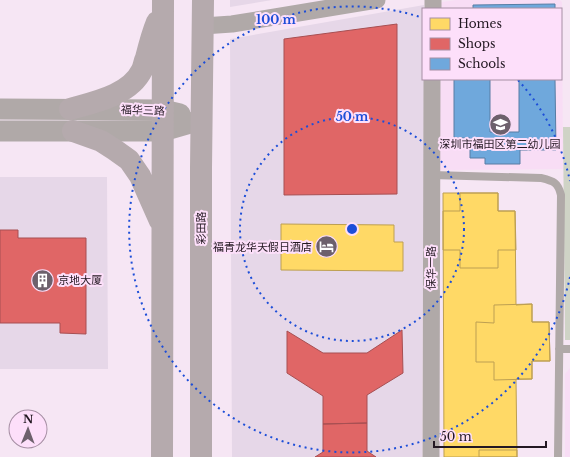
<svg xmlns="http://www.w3.org/2000/svg" width="570" height="457" font-family="'Libre Baskerville','Noto Sans SC',serif">
<style>
.commercial{fill:#e6d7e8}
.built{fill:#f8ddf5}
.green{fill:#cfd3c6}
.homes{fill:#ffd966;stroke:#bd9f52}
.shops{fill:#e06666;stroke:#a74f52}
.schools{fill:#6fa8dc;stroke:#587da4}
.lines{fill:none;stroke-linecap:round;stroke-linejoin:round}
.service{stroke:#b0a9a8;stroke-width:8}
.minor{stroke:#b0a9a8;stroke-width:17}
.tertiary{stroke:#b0a9a8;stroke-width:21}
.primary{stroke:#b5aaad;stroke-width:22}
.ring{fill:none;stroke:#1d4ed8;stroke-width:2;stroke-dasharray:2 4}
.labels{text-anchor:middle;dominant-baseline:central;stroke-width:4;stroke-linejoin:round;paint-order:stroke}
.street-label{font-size:11px;fill:#231822;stroke:#fddffa}
.poi-label{font-size:11px;fill:#231822;stroke:#fddffa}
.centre{fill:#1d4ed8;stroke:#fddffa;stroke-width:2}
.ring-label{font-size:12px;text-anchor:middle;font-weight:bold;fill:#1d4ed8;stroke:#fddffa;stroke-width:4;stroke-linejoin:round;paint-order:stroke}
</style>
<rect width="100%" height="100%" fill="#f6e6f4"/>
<path class="commercial" d="M230,0H272L230,7Z
M424,5V9H423V79H424L422,457H232L230,39Z
M0,177H107L108,369H0Z"/>
<path class="built" d="M456,0H560L562,2L563,169L437,170L436,79H561V9H436V3Z
M570,368V457H565V374Z"/>
<path class="green" d="M563,127H570V340H565Z"/>
<path class="homes" d="M443,193H498V211H515L516,305L532,304V322H549L550,361H532V379H516L517,457H444Z
M460,193H498V211H515L516,250H498V268H460V250H443V211H460Z
M281,224L394,225V242H403V271L281,270Z
M532,304V322H549L550,361H532V379L494,380V362H476V322L494,323V305Z
M479,450H517V457H479Z"/>
<path class="shops" d="M397,24V194L284,195V39Z
M0,230H18V238H86V334L60,333V323H0Z
M402,330L403,373L367,395V423L323,424V396L287,373V331L323,353H367Z
M367,423V451L376,457H315L323,452V424Z"/>
<path class="schools" d="M555,4V9H473V5Z
M454,79H490V132H519V79H555L556,150H520V164H485V158H470V138H454Z"/>
<g class="lines">
<path class="service" d="M432,175L541,178C553,181 558,182 561,195L558,457
M559,349H570"/>
<path class="minor" d="M433,9V0
M203,26L232,24L377,0
M431,457L432,79"/>
<path class="tertiary" d="M0,109L163,110L180,114
M0,131H163L201,120"/>
<path class="primary" d="M70,109C95,102 130,95 142,70C144,66 144,62 146,58C149,46 152,34 157,22
M73,131L101,141L115,150L129,160L140,176L160,221
M162,457L163,0
M201,457V168L203,0"/>
</g>
<g class="ring">
<circle cx="352" cy="229" r="112"/>
<path d="M570 277A223 223 0 1 1 423 18M518 80A223 223 0 0 1 570 181"/>
</g>
<defs>
<symbol id="school-disc" viewBox="-11 -11 22 22"><circle r="9.5" fill="#6d606c" stroke="#fddffa"/><path d="M0-5L7-2L0 1L-7-2ZM-4 1L0 2.5L4 1V4Q0 6-4 4Z" fill="#fff"/></symbol>
<symbol id="hotel-disc" viewBox="-11 -11 22 22"><circle r="9.5" fill="#6d606c" stroke="#fddffa"/><path d="M-6-4.5h1.5V1H6V5H4.5V3h-9V5H-6ZM-4 0a1.8 1.8 0 1 1 3.6 0ZM.5 0V-2.5h3Q6-2.5 6 0Z" fill="#fff"/></symbol>
<symbol id="building-disc" viewBox="-11 -11 22 22"><circle r="9.5" fill="#6d606c" stroke="#fddffa"/><path d="M-4-6H4V6H1V3H-1V6H-4ZM-2.5-4.3h1.7v1.8h-1.7ZM.8-4.3h1.7v1.8H.8ZM-2.5-1h1.7V.8h-1.7ZM.8-1h1.7V.8H.8Z" fill="#fff"/></symbol>
</defs>
<g fill-rule="evenodd">
<use href="#school-disc" x="488" y="112" width="25" height="25"/>
<use href="#hotel-disc" x="314" y="234" width="25" height="25"/>
<use href="#building-disc" x="30" y="268" width="25" height="25"/>
</g>
<g class="labels">
<g class="street-label">
<text transform="translate(143 110) rotate(2)">福华三路</text>
<text transform="translate(201 228) rotate(-90)">彩田路</text>
<text transform="translate(431 268) rotate(-90)">保华一路</text>
</g>
<g class="poi-label">
<text x="500" y="144">深圳市福田区第二幼儿园</text>
<text x="312" y="247" text-anchor="end">福青龙华天假日酒店</text>
<text x="58" y="280" text-anchor="start">京地大厦</text>
</g>
</g>
<circle cx="352" cy="229" r="6" class="centre"/>
<g class="ring-label">
<text x="276" y="24">100 m</text>
<text x="352" y="121">50 m</text>
</g>
<rect x="422" y="8" width="140" height="72" fill="#fddffa" stroke="#a68fa4"/>
<rect x="430" y="18" width="20" height="12" fill="#ffd966" stroke="#a68fa4"/>
<text x="458" y="28" font-size="12" fill="#231822">Homes</text>
<rect x="430" y="38" width="20" height="12" fill="#e06666" stroke="#a68fa4"/>
<text x="458" y="48" font-size="12" fill="#231822">Shops</text>
<rect x="430" y="58" width="20" height="12" fill="#6fa8dc" stroke="#a68fa4"/>
<text x="458" y="68" font-size="12" fill="#231822">Schools</text>
<g transform="translate(28 429) rotate(1)"><circle r="19" fill="#fddffa" stroke="#a68fa4"/>
<path d="M0-3L7 15L0 10L-7 15Z" fill="#6d606c"/>
<text y="-6" font-size="11" font-weight="bold" text-anchor="middle" fill="#231822">N</text>
</g>
<path d="M434 441v6h112v-6" fill="none" stroke="#231822" stroke-width="2"/>
<text x="440" y="441" font-size="12" fill="#231822" stroke="#fddffa" stroke-width="3" paint-order="stroke">50 m</text>
</svg>
